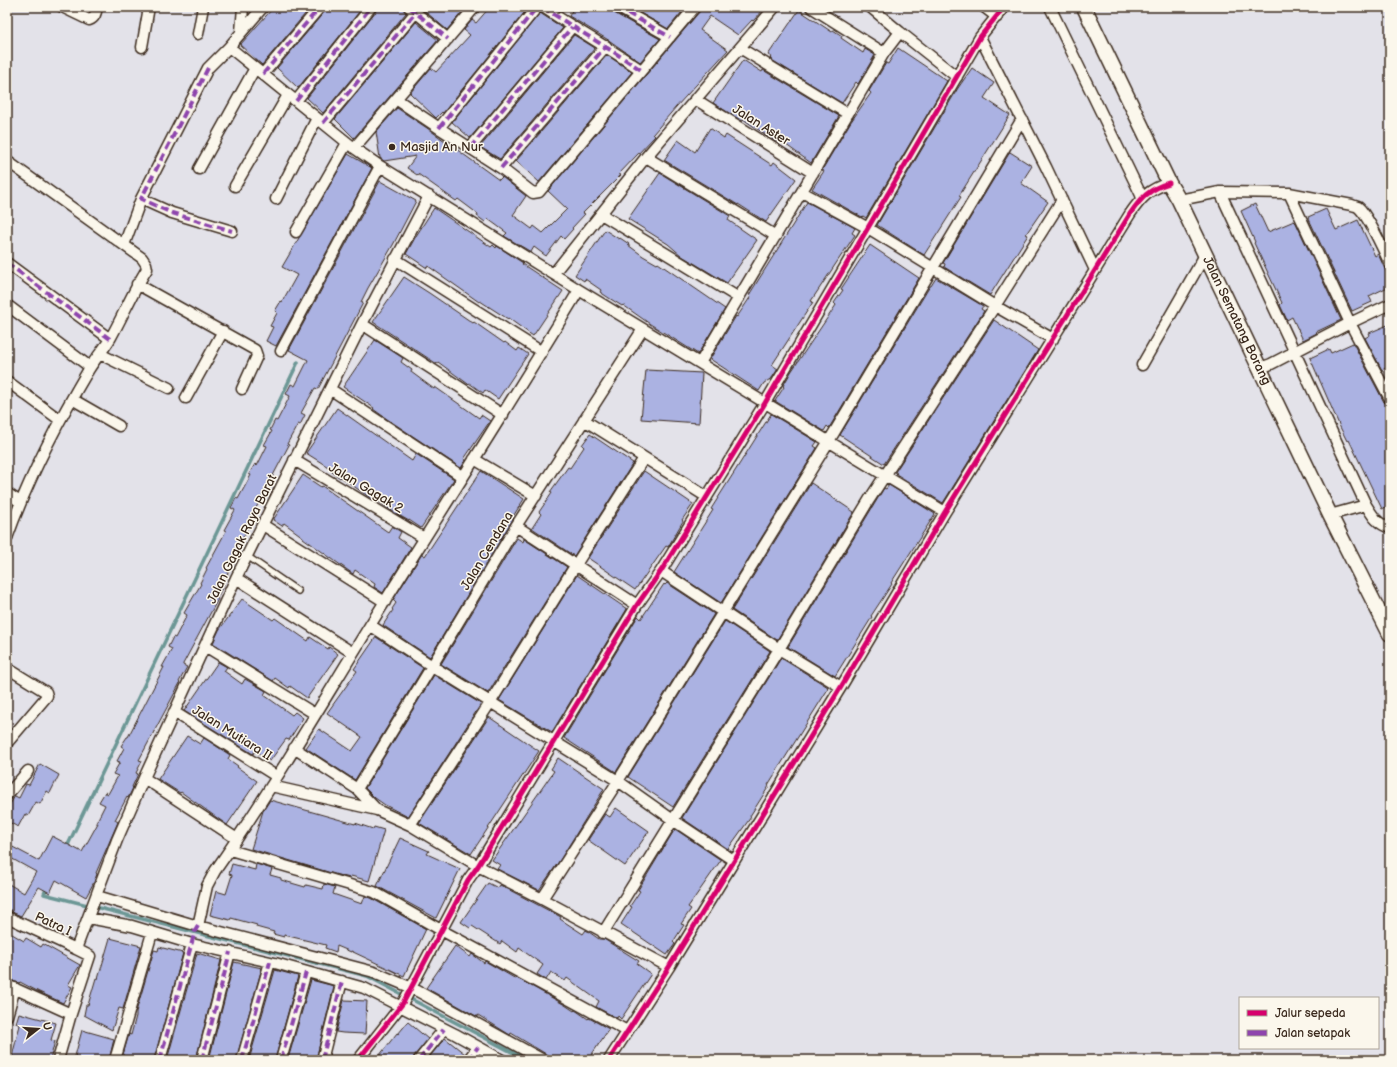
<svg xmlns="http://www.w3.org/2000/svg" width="1397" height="1067" font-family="'Balsamiq Sans',sans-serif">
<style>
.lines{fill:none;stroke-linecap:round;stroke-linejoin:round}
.stream{stroke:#6c9795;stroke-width:3.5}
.building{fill:#abb2e2;stroke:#3b2a1e}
.lane-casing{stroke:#3b2a1e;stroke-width:8}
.street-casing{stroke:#3b2a1e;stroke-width:13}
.secondary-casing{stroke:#3b2a1e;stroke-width:17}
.lane{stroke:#fbf7ec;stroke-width:5}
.street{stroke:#fbf7ec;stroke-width:10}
.secondary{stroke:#fbf7ec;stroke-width:14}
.quiet{stroke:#8e44ad;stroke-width:4;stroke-dasharray:8 4;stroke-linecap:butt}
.cycleway-casing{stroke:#fbf7ec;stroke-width:8}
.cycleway{stroke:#d6006c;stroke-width:5}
.poi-dot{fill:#3b2a1e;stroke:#fbf7ec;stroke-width:1.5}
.labels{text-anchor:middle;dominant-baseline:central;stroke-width:3;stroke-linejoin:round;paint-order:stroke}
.street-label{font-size:13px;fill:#3b2a1e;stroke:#fbf7ec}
.poi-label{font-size:13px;fill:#3b2a1e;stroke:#fbf7ec;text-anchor:start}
</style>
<rect width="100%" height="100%" fill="#e3e2e9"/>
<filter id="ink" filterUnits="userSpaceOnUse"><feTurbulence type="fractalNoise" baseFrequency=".025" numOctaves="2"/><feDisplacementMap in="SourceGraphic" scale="8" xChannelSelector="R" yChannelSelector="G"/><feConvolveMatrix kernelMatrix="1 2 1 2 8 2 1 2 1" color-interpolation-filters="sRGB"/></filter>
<g filter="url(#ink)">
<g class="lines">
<path class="stream" d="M66,849L298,362
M47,887L44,894L367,976L527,1060"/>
</g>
<path class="building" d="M274,7H311L262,65L240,45Z
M326,7H363L298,88L277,68L325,11Z
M377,7H403L406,13L323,113L307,98L376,11Z
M420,7H458L463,11L447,30Z
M490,7L528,8L443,113L442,112L436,118L410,93L431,68L436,72L470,35L464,30L472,20L476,23Z
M574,7H611L614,13L660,39L640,62L610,41L569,16Z
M630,7H686L668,29Z
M701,7H766L753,21L752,20L738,35L710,16L700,30L728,50L676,107L653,134L655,136L619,174L621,175L583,213L585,214L572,228L573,229L564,239L561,236L546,256L534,247L531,252L504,236L507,233L488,219L485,222L477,216L478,214L458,199L456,201L418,174L417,175L407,168L416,156L384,161L380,158L376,132L397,108L427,128L499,180L502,177L526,196L513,215L532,229L534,226L543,233L567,209L548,191L700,11Z
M799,10L832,32L833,30L842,36L841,38L863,53L865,49L875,55L858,84L856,82L842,103L770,59L772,57L768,55Z
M540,13L563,28L470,138L452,122Z
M416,22L438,40L354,138L335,119Z
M574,35L595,48L500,159L480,147Z
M898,48L947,81L866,218L863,216L862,217L812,189L824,171L822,170L850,123L871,93L869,91L886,63L888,64Z
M607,55L632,72L539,182L516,161Z
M743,60L762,72L763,70L839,116L811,163L778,139L776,142L743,119L742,121L713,103Z
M972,68L994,83L984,98L1010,115L959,196L961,197L924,255L877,225L958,88Z
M710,128L724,138L726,135L772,165L774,162L796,179L766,222L738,204V205L664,160L678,140L695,152Z
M1010,152L1032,166L1021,183L1048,202L1026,234L1028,235L990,295L944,267L945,264L943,263Z
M348,154L372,168L276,346L266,341L273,327L270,326L277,313L275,311L281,301L282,302L297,275L282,267Z
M660,173L730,216L728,220L757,240L727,283L682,256L668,244L628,219Z
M380,181L416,201L393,245L368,288L361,302L363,303L318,389L315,388L301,413L305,415L300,425L298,424L287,444L289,445L245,529L247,530L229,564L232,565L223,583L224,584L217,598L218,599L183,664V665L187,667L179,682L180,683L139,760L142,761L136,773L138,774L132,787L133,788L128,798L127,797L115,820L118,822L96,873L97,874L94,882L86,897L56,880L50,893L39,887L21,916L14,913L7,907V883L24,893L36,872L7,856V844L39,861L52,836L82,852L98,823H96L105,805L99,802L105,792L108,794L118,776L113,774L120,762L117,761L124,748L121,746L127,737H128L164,667H162L172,649L168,647L173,637L175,638L187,615L184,613L201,584L200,583L207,569L206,568L226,531L224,530L235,510L231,508L236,498L238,499L251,475L249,474L255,464L257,466L267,446L264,445L272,431L270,430L275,420L277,421L290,396L286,394L291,384L295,386L308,360L289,350Z
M807,202L855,228L852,233L855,235L811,301L813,302L772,365L778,369L772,378L764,383L759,391L710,359L736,316L737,317L751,296L749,295Z
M1255,204L1268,232L1294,221L1296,223L1341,320L1316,332L1317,333L1303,340L1292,317L1287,320L1280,305L1282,303L1254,243L1255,242L1241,211Z
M434,208L491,247L493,245L496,248L497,246L523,263L522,264L563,291L533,336L508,318V319L480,301L479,302L428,266L427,268L406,254L416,236Z
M1326,209L1336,230L1358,220L1375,256L1378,254L1390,280V286L1369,296L1372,302L1352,311L1308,217Z
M605,230L619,239L620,238L629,244L628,245L643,256L657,264L658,263L725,309L698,354L650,324L623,305L622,306L609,298L600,292L601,290L585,279L584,281L575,275Z
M870,245L919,278L829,428L827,426L824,431L775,401L784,387L783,386L791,372L836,305L834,303L843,290L841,289Z
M404,277L429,293L473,323L474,322L504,343L505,342L517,351L519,348L528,354L498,399L485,390L483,393L469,383L468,384L438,362L437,364L373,322Z
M936,278L983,306L981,309L984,311L884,464L840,435L930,286H931Z
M994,320L1038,350L943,503L896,474L897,473L895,472Z
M1390,324V366L1382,370L1365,338L1370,335L1369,333Z
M375,340L403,358L401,362L412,370L411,372L434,389L435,387L479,418L481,415L490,421L464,459L466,460L461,468L387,419L373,409L374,408L343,387Z
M1353,343L1384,402L1390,408V505L1382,509L1349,440L1347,441L1340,427L1310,358L1329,349L1331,353Z
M646,370L702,373L699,423L641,419Z
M337,408L412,461L416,454L454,479L421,528L409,520V521L395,513L375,499L373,500L341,477L340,478L332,472L333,470L306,453Z
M771,414L817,442L814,446L817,448L721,603L674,572L713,510L711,509Z
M590,434L633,463L574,556L532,528L541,514L539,512L552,493L550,492L568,467L570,468L584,447L582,445Z
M481,471L524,499L512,518L513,519L430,657L384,626L383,625L393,610L392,609L396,603L393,600L422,554L425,556Z
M644,471L693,504L682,520L683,521L668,547L666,546L635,590L588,558Z
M303,475L321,487L322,486L388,532L392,526L401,532L398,538L411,547L383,593L374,587L375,584L355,570L353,574L303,538V537L284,523L282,526L273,520Z
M811,483L854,512L777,640L732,610Z
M889,485L935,514L891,583L892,584L871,616L872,617L835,676L788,647L875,503L884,488L886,489Z
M517,538L523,542L524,539L567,567L488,693L441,664Z
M577,575L627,609L552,732L499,700Z
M667,583L714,614L616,772L564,738L638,616L641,619L664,584L665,585Z
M242,599L273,620L275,618L308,641L310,637L328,649L329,647L338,654L307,698L290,686L289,688L275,678L273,681L213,643L219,630Z
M725,621L770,651L673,807L628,777Z
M376,637L423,668L355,780L306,748L319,729L352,751L362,737L327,713L357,671L354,669Z
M781,658L828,687L827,688L828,689L768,785L769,786L750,816L751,817L728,849L682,818Z
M218,662L227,667L224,671L242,684L245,679L266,691L264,695L292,715L295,712L303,718L289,740L286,739L270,761L255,751L253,754L184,711Z
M434,675L481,704L408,817L385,805L375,798L365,788Z
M489,717L539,751L471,854L419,823Z
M187,736L200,744L204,738L230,755L228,759L238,766L237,767L257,781L227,825L181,792L180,793L158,779Z
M558,758L604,789L560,860L539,890L497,869L500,865L492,860L554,771L551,769Z
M40,764L59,775L50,793L47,791L40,804L36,802L28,816L25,814L18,827L7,821V809L15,796L19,798L26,784L29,785Z
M270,800L355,824V823L373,829L374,827L384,830L369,881L351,876L350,878L338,875L251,849L263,811Z
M616,808L649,831L625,866L588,840L605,814L610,817Z
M675,829L721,860L688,907L691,909L681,924L684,925L673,942L675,944L667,955L621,924L632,907L630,906L640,891L638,890Z
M400,838L429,851L427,854L460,869L436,918L377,886Z
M232,864L255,870L256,864L272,869L270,875L281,878V880L305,887L306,885L323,889L324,884L335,887L333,894L362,904L365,896L371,898L426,929L404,976L351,951V952L337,946L336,952L325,948L326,945L284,935V937L273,934L274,932L256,927L257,925L231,918L230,920L210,915L216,891L226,894L232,875L229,874Z
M488,883L498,888L500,885L561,917L560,919L583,934L586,930L599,939H604L610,943L639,961L637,964L651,974L621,1019L618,1016L617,1018L596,1007L599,1001L567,978L565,981L551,972L546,980L537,974L543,965L519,948L517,952L502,941L500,944L472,926L470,928L461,922Z
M7,931L24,941L26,938L41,947L43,944L80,965L68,985L72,987L63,1003L39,992L20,982L19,983L7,979Z
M110,938L141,946L123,1009L119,1008L112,1030L84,1015L86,1005H88L96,978L98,979Z
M455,946L470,957L472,954L484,963L485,961L516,979L517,978L565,1005L574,1011L575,1010L578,1012L588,1019L589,1018L609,1029L588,1060H553L546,1054L511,1033L510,1035L478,1015V1017L426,988Z
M159,947L183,953L154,1060H129L122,1058L129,1034L131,1035L136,1016V1012L154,950L158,951Z
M197,953L221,960L196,1060H167Z
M234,962L262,968L236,1060H209Z
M275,970L298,976L275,1060H249Z
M311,980L334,986L316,1060L288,1059Z
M344,1000L367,1001L365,1034L343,1033L336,1032Z
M19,1013L56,1023L51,1040L55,1041L50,1060H11L20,1025L16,1023Z
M408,1022L428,1039L414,1056L413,1060H376L397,1033L398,1034Z
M82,1030L114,1039L109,1060H74Z
M445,1038L465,1054L462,1060H427Z"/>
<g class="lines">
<defs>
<path id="lane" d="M247,556L298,591"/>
<path id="street" d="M62,7L89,20C95,18 96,13 97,7
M409,7L448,39
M543,7C575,29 609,48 641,70
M617,7L670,37
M811,7L884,53
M870,7L900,32
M984,7L997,17
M1050,7L1142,197
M241,32L243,7
M198,34L203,7
M980,37L1046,167L1095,270
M142,47L149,7
M229,47L354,148L380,166L579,290L945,512
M740,48L848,114
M263,74L320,7
M396,99L439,128L501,168L533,193L539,192L695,7
M695,99L813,173
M296,101L371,7
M323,123L416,12
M439,128L537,7
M354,148L475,7
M470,148L572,27
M646,157L776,236
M7,161L142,258L146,264L147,269C133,291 123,316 110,339C104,349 96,358 89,369C57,423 28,479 7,538
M501,168L606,46
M199,169L255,68
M235,186L288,95
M802,192L868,228L995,306L1053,339
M1220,192L1366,505C1373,516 1376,523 1390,528
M1289,193L1350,323L1390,399
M141,199L172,213L232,231
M276,199L317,118
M1179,200L1220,192L1289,193L1352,205C1354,206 1356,206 1358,207C1367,214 1385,253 1390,264
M601,214L739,298
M296,232L347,143
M124,245L141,199L208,68L229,47L263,7
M395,259L542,352
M7,263L110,339
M554,273L646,157L775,7
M137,284L255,350L257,356L242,389
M7,305L90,367
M362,324L503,415
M281,351L380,166
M100,354L169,388
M700,363L884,53L900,32L957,77
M1142,365L1205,255
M1260,368L1271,364L1350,323L1390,304
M7,381L60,420
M330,389L463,477
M186,398L223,331
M72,399L119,426
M584,420L707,497
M474,459L536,496
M294,460L424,538
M7,493L20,502
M1330,515L1366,505
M263,525L385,602
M516,526L637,605
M661,571L779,649L841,687
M236,578L353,653
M370,625L432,666L618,781L673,820L733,860
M205,646L315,714
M7,668L46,692L47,696L7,743
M174,712L276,776
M294,748L357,789L377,810L410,825L478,866L542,899L669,967
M144,778L237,839
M271,786L377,810
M357,789L432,666L516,526L643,329
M7,795L28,771
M410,825L490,703L575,566L644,458
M230,850L374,892L441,930L627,1031
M97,896L198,926L374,972L412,988L543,1060
M542,899L618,781L829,441L1022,119
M7,917L76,949L117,840L144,778L236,578L362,324L429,196
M88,918L132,926L192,944L275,963L364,988L455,1034L502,1060
M198,926L207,886L215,871C270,792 319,708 369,627C439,514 511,403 579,290
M603,933L779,649L869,500L995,306L1062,200
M7,985L71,1014L90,956L76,949
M7,1016L15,988
M58,1060L71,1014
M115,1060L152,933
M160,1060L192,944
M202,1060L230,952
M242,1060L270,962
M281,1060L306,972
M322,1060L342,981
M358,1060L403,1003L468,880L478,866L637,605L661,571L765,403L980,37L1004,7
M419,1060L444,1029
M468,1060L478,1047
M609,1060L669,967L841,687L945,512L1130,214C1141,198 1149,189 1169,183"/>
<g id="secondary">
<path id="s1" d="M1084,7L1169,183L1179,200L1330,515L1390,634"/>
</g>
</defs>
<use href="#lane" class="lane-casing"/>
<use href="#street" class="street-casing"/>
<use href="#secondary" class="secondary-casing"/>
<use href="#lane" class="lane"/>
<use href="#street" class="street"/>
<use href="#secondary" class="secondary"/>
<path class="quiet" d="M409,7L448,39
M543,7C575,29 609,48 641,70
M617,7L670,37
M688,7L692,10
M208,68L141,199L172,213L232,231
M263,74L320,7
M296,101L371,7
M323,123L416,12
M439,128L537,7
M470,148L572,27
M501,168L606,46
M7,263L110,339
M160,1060L195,931L198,926
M202,1060L230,952
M242,1060L270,962
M281,1060L306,972
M322,1060L342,981
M419,1060L444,1029
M468,1060L478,1047"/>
<defs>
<path id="cycleway" d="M358,1060L403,1003L468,880L478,866L637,605L661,571L765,403L980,37L1004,7
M609,1060L669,967L841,687L945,512L1130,214C1141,198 1149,189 1169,183"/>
</defs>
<use href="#cycleway" class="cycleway-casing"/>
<use href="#cycleway" class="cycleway"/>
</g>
</g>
<circle class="poi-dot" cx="392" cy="147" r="4"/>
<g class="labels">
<g class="street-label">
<text transform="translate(761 125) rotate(32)">Jalan Aster</text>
<text stroke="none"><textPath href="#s1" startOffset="349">Jalan Sematang Borang</textPath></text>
<text transform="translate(366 488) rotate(31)">Jalan Gagak 2</text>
<text transform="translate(242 539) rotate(-64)">Jalan Gagak Raya Barat</text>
<text transform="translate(487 551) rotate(-59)">Jalan Cendana</text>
<text transform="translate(232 733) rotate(32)">Jalan Mutiara II</text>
<text transform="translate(53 924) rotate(25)">Patra I</text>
</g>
<g class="poi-label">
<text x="400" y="147">Masjid An Nur</text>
</g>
</g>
<rect width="1397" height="1067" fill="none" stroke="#fbf7ec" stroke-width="24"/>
<rect x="12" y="12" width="1373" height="1043" fill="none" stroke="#3b2a1e" stroke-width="1.5" filter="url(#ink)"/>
<rect x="1239" y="997" width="140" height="52" fill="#fbf7ec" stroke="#aea59a"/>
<rect x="1247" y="1010" width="20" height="6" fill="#d6006c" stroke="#aea59a"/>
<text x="1275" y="1017" font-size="12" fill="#3b2a1e">Jalur sepeda</text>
<rect x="1247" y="1030" width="20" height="6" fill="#8e44ad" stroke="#aea59a"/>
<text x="1275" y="1037" font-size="12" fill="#3b2a1e">Jalan setapak</text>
<g transform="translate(38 1029) rotate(73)" stroke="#fbf7ec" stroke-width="3" paint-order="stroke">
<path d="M0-3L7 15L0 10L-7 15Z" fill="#3b2a1e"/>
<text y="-6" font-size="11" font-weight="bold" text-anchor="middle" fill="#3b2a1e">U</text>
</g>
</svg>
